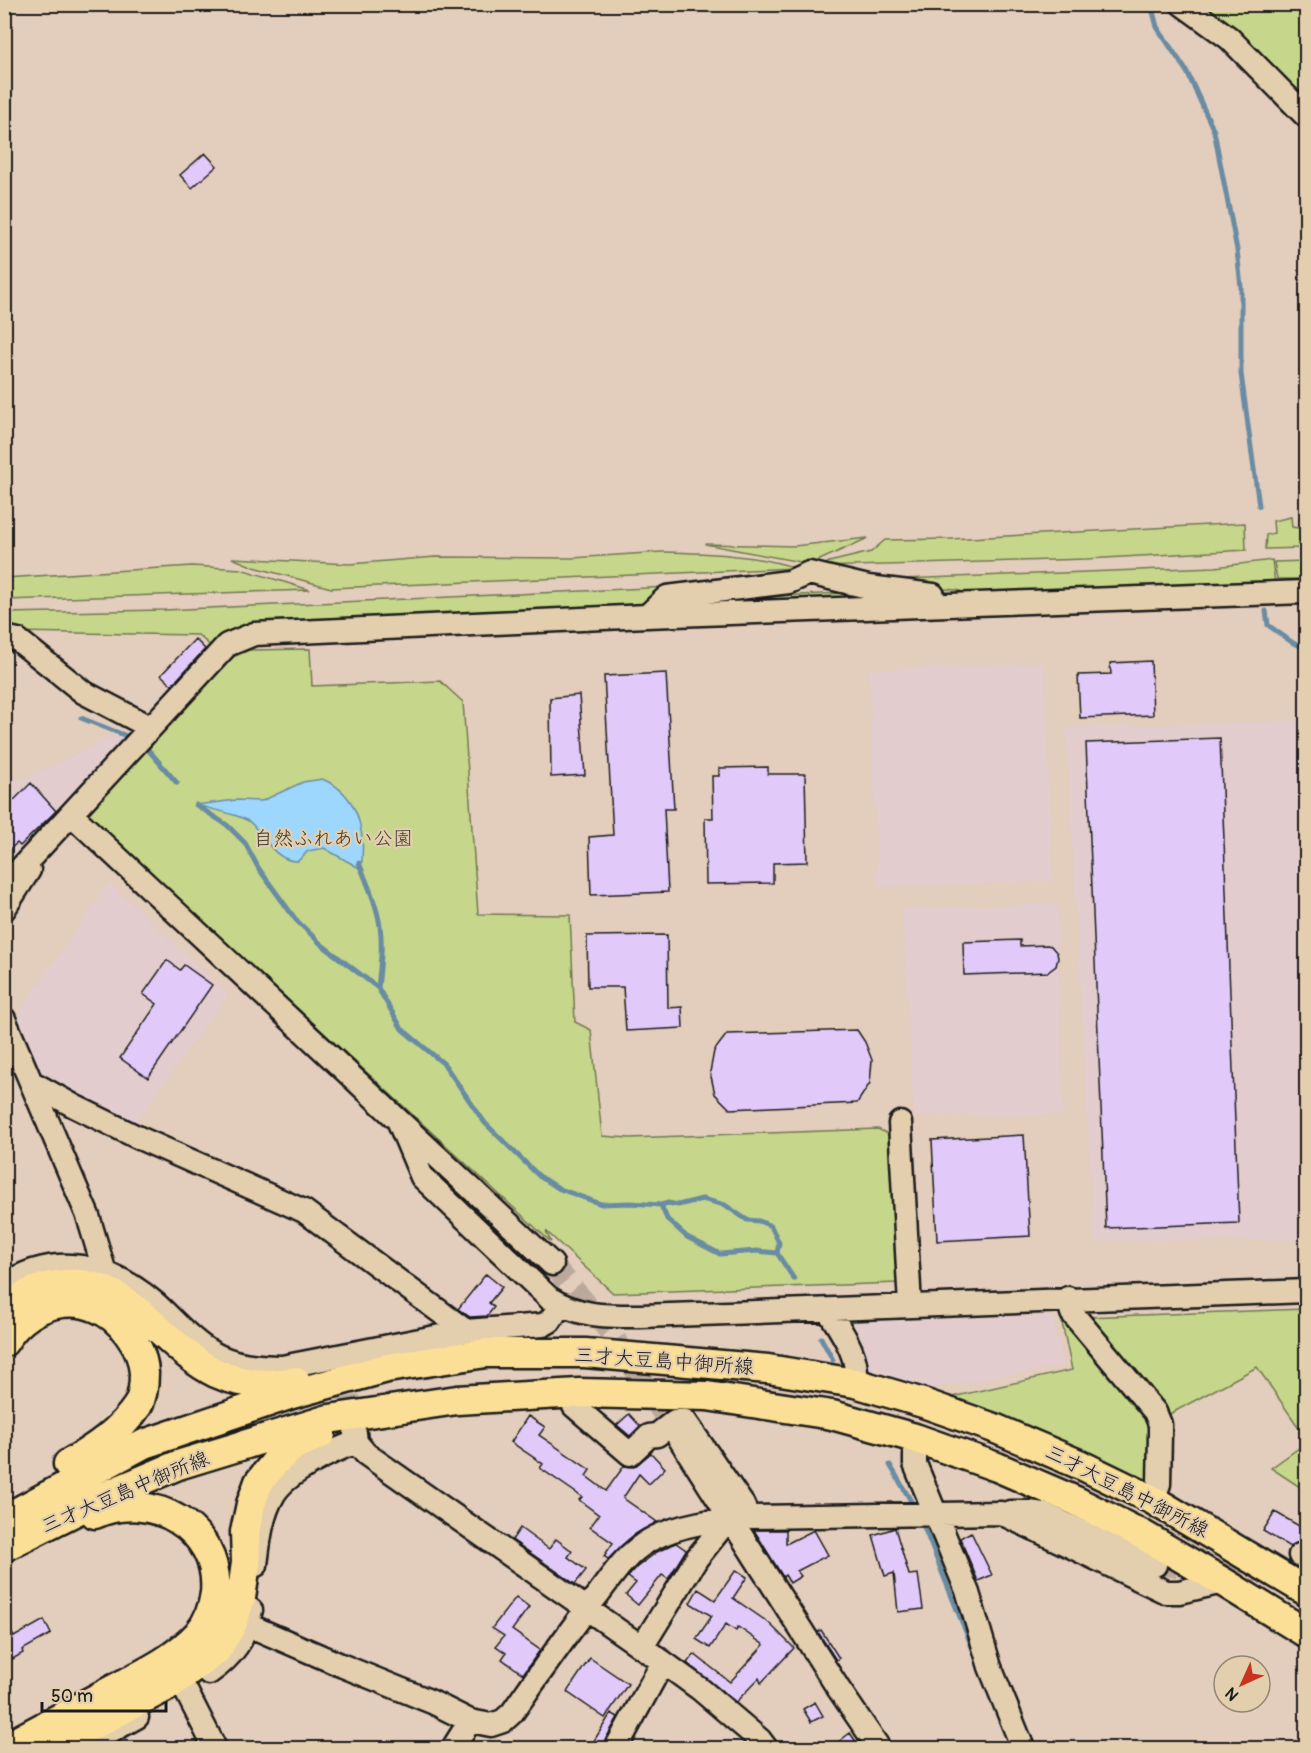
<svg xmlns="http://www.w3.org/2000/svg" width="1311" height="1753" font-family="Pangolin,'Klee One',sans-serif">
<style>
.built{fill:#e2ccce}
.green{fill:#c6d68a;stroke:#717953;stroke-width:1.5}
.water{fill:#9dd7fd;stroke:#698ca3;stroke-width:1.5}
.lines{fill:none;stroke-linecap:round;stroke-linejoin:round}
.stream{stroke:#698ca3;stroke-width:5}
.building{fill:#e1c9f9;stroke:#1c1c1c;stroke-width:1.5}
.minor-tunnel{stroke:#bbaa9c;stroke-width:22;stroke-dasharray:22 11;stroke-linecap:butt}
.minor-casing{stroke:#1c1c1c;stroke-width:27}
.major-casing{stroke:#1c1c1c;stroke-width:33}
.minor{stroke:#e3cead;stroke-width:22}
.major{stroke:#fbdf96;stroke-width:28}
.labels{text-anchor:middle;dominant-baseline:central;stroke-width:4.5;stroke-linejoin:round;paint-order:stroke}
.park-label{font-size:20px;fill:#3e4132;stroke:#e3cead}
.street-label{font-size:20px;fill:#1c1c1c;stroke:#e3cead}
</style>
<rect width="100%" height="100%" fill="#e3cdbc"/>
<filter id="ink" filterUnits="userSpaceOnUse"><feTurbulence type="fractalNoise" baseFrequency=".0167" numOctaves="2"/><feDisplacementMap in="SourceGraphic" scale="12" xChannelSelector="R" yChannelSelector="G"/><feConvolveMatrix kernelMatrix="1 2 1 2 8 2 1 2 1" color-interpolation-filters="sRGB"/></filter>
<g filter="url(#ink)">
<path class="built" d="M1044,663L1053,881L878,887L869,670Z
M1306,720V1240L1094,1241L1066,728Z
M145,721L5,903V773L21,781Z
M109,883L228,994L130,1130L35,1079L13,1021Z
M1057,903L1063,1115L914,1116L902,909Z
M1052,1316L1064,1366L931,1388L864,1374L842,1317Z"/>
<path class="green" d="M1203,5H1306V103L1218,16Z
M1291,517L1292,527L1306,529V548L1265,549L1266,535L1274,533L1273,521Z
M1245,523L1246,550L1087,559L821,567L829,562L871,552L885,540L950,539Z
M868,538L811,564L705,544L794,546Z
M662,552C707,553 753,554 796,568L331,588L254,567L232,558L350,564L435,557L572,558Z
M1272,560L1275,583L974,596L957,590L884,584L876,580L1215,567Z
M1306,561V579H1277L1274,562Z
M192,566L241,569L310,590L5,600V578Z
M691,586L650,599L636,609L290,626H241L213,648L198,635L13,632L5,630L4,613L164,610Z
M868,592L927,598L679,609L776,596Z
M310,649L312,686L440,681L463,702L478,914L570,915L575,1022L591,1030L602,1136L629,1138L878,1129L890,1135L898,1283L613,1293L546,1231L551,1242L86,814L233,657L249,650Z
M1306,1309V1438L1257,1367L1168,1415L1086,1317Z
M1061,1318L1151,1421V1488L952,1397L1072,1370Z
M1306,1443V1491L1271,1468Z"/>
<path class="water" d="M322,779C359,793 366,833 361,869L324,848L308,851L298,861C277,862 265,839 253,825C245,815 209,809 196,805L236,800L262,801L303,782Z"/>
<g class="lines">
<path class="stream" d="M1151,4L1157,27L1187,72L1214,131L1237,250L1241,287V374L1259,506
M1266,611L1268,625L1293,643L1306,648
M81,718L129,737
M145,746L177,783
M196,805L227,825L245,843L259,869L296,920L321,944L378,988L402,1029L444,1064L485,1123L539,1176L560,1189L601,1204L630,1203L661,1205L667,1219L687,1237L720,1254L757,1251L777,1253L794,1279
M359,863C367,883 377,905 380,926C383,946 380,968 378,988
M661,1205L668,1203L678,1205L702,1199L725,1205L747,1220L759,1221L771,1226L779,1243L777,1253
M821,1338L833,1360
M890,1465L915,1508
M924,1527L974,1652"/>
</g>
<path class="building" d="M205,153L217,166L192,188L180,175Z
M195,639L205,649L172,685L161,675Z
M1151,661L1153,715L1080,718L1078,675L1111,674L1110,663Z
M666,673L674,809H664L668,892L591,895L589,837L613,835L604,676Z
M579,695L585,775L551,777L550,698Z
M1220,738L1239,1223L1106,1228L1086,743Z
M768,767V774H805L807,862L773,863V883L706,884L705,818H713L712,776H719V768Z
M31,783L56,811L20,846L17,843L4,854V810Z
M667,935L668,1008L682,1007L683,1028L626,1031L623,987H588L587,936Z
M1020,940V946L1047,945L1051,946L1057,953L1058,958L1056,966L1048,972L964,975L963,942Z
M167,960L180,970L184,965L212,985L148,1078L120,1058L157,1004L143,994Z
M857,1030L865,1042L872,1060L870,1083L857,1103L730,1109L715,1094L710,1072L714,1051L727,1034Z
M1024,1135L1030,1236L937,1241L932,1140Z
M486,1274L502,1287L489,1303L494,1307L487,1316L470,1317L458,1309Z
M629,1414L640,1426L630,1436L617,1425Z
M528,1416L545,1427L539,1435L590,1470L586,1476L606,1491L624,1466L634,1467L651,1453L665,1468L649,1484L639,1474L623,1498L657,1522L634,1535L608,1559L604,1556L613,1543L590,1527L599,1515L579,1500L582,1497L540,1468L543,1464L511,1442Z
M1275,1512L1306,1530L1299,1542L1290,1547L1263,1531Z
M520,1528L549,1549L556,1539L572,1551L568,1557L586,1570L575,1584L512,1540Z
M895,1528L909,1575L918,1574L923,1609L898,1612L894,1573L885,1576L873,1535Z
M754,1530H786V1544L814,1530L828,1555L797,1571L801,1576L790,1583L785,1575L783,1577Z
M971,1532L992,1575L978,1581L960,1538Z
M676,1543L686,1550L668,1579L662,1575L638,1605L626,1595L636,1583L628,1577L637,1567L657,1552Z
M736,1570L747,1577L733,1598L769,1623L794,1648L761,1683L759,1678L736,1702L687,1663L694,1654L730,1682L764,1645L738,1627L736,1631L726,1624L710,1648L696,1639L712,1616L690,1603L698,1589L715,1600Z
M516,1597L529,1607L512,1630L540,1650L523,1674L502,1659L506,1653L496,1646L504,1636L492,1628Z
M4,1620L14,1637L44,1620L51,1634L22,1650L23,1653L4,1664Z
M821,1630L839,1658L836,1660L818,1632Z
M590,1658L628,1684L605,1718L567,1692Z
M815,1702L823,1716L811,1722L803,1709Z
M611,1713L618,1717L604,1742L603,1749H589Z
M850,1733L861,1749H829Z"/>
<g class="lines">
<path class="minor-tunnel" d="M552,1264L611,1333L678,1436
M343,1364L355,1431
M1155,1565L1273,1572"/>
<defs>
<path id="minor" d="M1182,4L1229,38L1306,116
M647,616L667,597L789,582L809,573L868,587L933,595
M4,637L18,640L83,692L150,727
M72,815L552,1264
M4,882L9,881L227,645L254,634L647,616L1306,592
M4,909L29,870
M4,1019L88,1216L105,1273
M31,1082L74,1106L137,1137L304,1211L466,1331
M398,1120L422,1177L549,1298C579,1317 607,1316 641,1316C863,1309 1085,1298 1306,1291
M900,1123L910,1306
M4,1285C57,1251 111,1265 156,1304C174,1320 190,1340 211,1352C233,1365 258,1367 282,1367L466,1331L543,1325L550,1321L560,1305
M1068,1298L1072,1313L1155,1412L1160,1424V1433L1159,1484L1153,1500
M828,1310C841,1331 861,1358 855,1383
M574,1406L630,1454L649,1436L657,1435L675,1421H685L743,1505L748,1517
M355,1433L356,1442L366,1454L663,1662L700,1689L760,1740L766,1748
M678,1436L838,1688L879,1748
M915,1438V1464L968,1593L990,1667L1023,1748
M1011,1512H1031L1044,1514L1155,1565
M1300,1555L1306,1558
M256,1565C259,1541 261,1516 274,1494C287,1472 333,1451 356,1442
M248,1625L343,1666L432,1702L470,1721L491,1725L503,1721L512,1713C540,1673 568,1632 599,1593C614,1573 627,1553 650,1540C679,1524 715,1520 748,1517L1001,1513L1166,1592H1179L1223,1582
M642,1647L697,1558L729,1518
M209,1673C232,1657 246,1638 251,1610
M185,1689L215,1748
M81,1748L137,1717
M453,1748L470,1721
M616,1748L663,1662"/>
<path id="major" d="M4,1311C19,1296 35,1288 56,1285C127,1272 161,1347 216,1373C242,1385 268,1386 296,1381
M4,1342C32,1296 93,1287 127,1332C137,1346 143,1356 144,1373C144,1383 143,1396 138,1405C121,1431 94,1449 68,1464
M4,1519L144,1444L292,1394L387,1368L486,1353H585L768,1369L855,1383L923,1403L994,1428L1081,1465L1153,1500L1306,1591
M4,1547L112,1493L178,1465L329,1419L457,1400L579,1393L707,1396L832,1415L915,1438L997,1467L1076,1501L1143,1535L1223,1582L1306,1633
M4,1748C40,1729 75,1710 110,1691C140,1675 174,1660 198,1634C208,1623 213,1607 215,1593C221,1528 151,1489 95,1514
M49,1748L168,1686L217,1650L232,1625L241,1598L246,1563L245,1532L251,1504L259,1482L276,1461L295,1445L321,1434"/>
</defs>
<use href="#minor" class="minor-casing"/>
<use href="#major" class="major-casing"/>
<use href="#minor" class="minor"/>
<use href="#major" class="major"/>
</g>
</g>
<g class="labels">
<g class="park-label">
<text x="333" y="838">自然ふれあい公園</text>
</g>
<g class="street-label">
<text transform="translate(664 1361) rotate(4)">三才大豆島中御所線</text>
<text transform="translate(1127 1491) rotate(27)">三才大豆島中御所線</text>
<text transform="translate(125 1492) rotate(-23)">三才大豆島中御所線</text>
</g>
</g>
<rect width="1311" height="1753" fill="none" stroke="#e3cead" stroke-width="24"/>
<rect x="12" y="12" width="1287" height="1729" fill="none" stroke="#1c1c1c" stroke-width="2" filter="url(#ink)"/>
<g transform="translate(1242 1684) rotate(225)"><circle r="28" fill="#e3cead" stroke="#938773" stroke-width="1.5"/>
<path d="M0-4.5L10 22L0 15L-10 22Z" fill="#c8321e"/>
<text y="-9" font-size="16" font-weight="bold" text-anchor="middle" fill="#1c1c1c">N</text>
</g>
<path d="M42 1702v9h124v-9" fill="none" stroke="#1c1c1c" stroke-width="3"/>
<text x="51" y="1702" font-size="18" fill="#1c1c1c" stroke="#e3cead" stroke-width="4.5" paint-order="stroke">50 m</text>
</svg>
